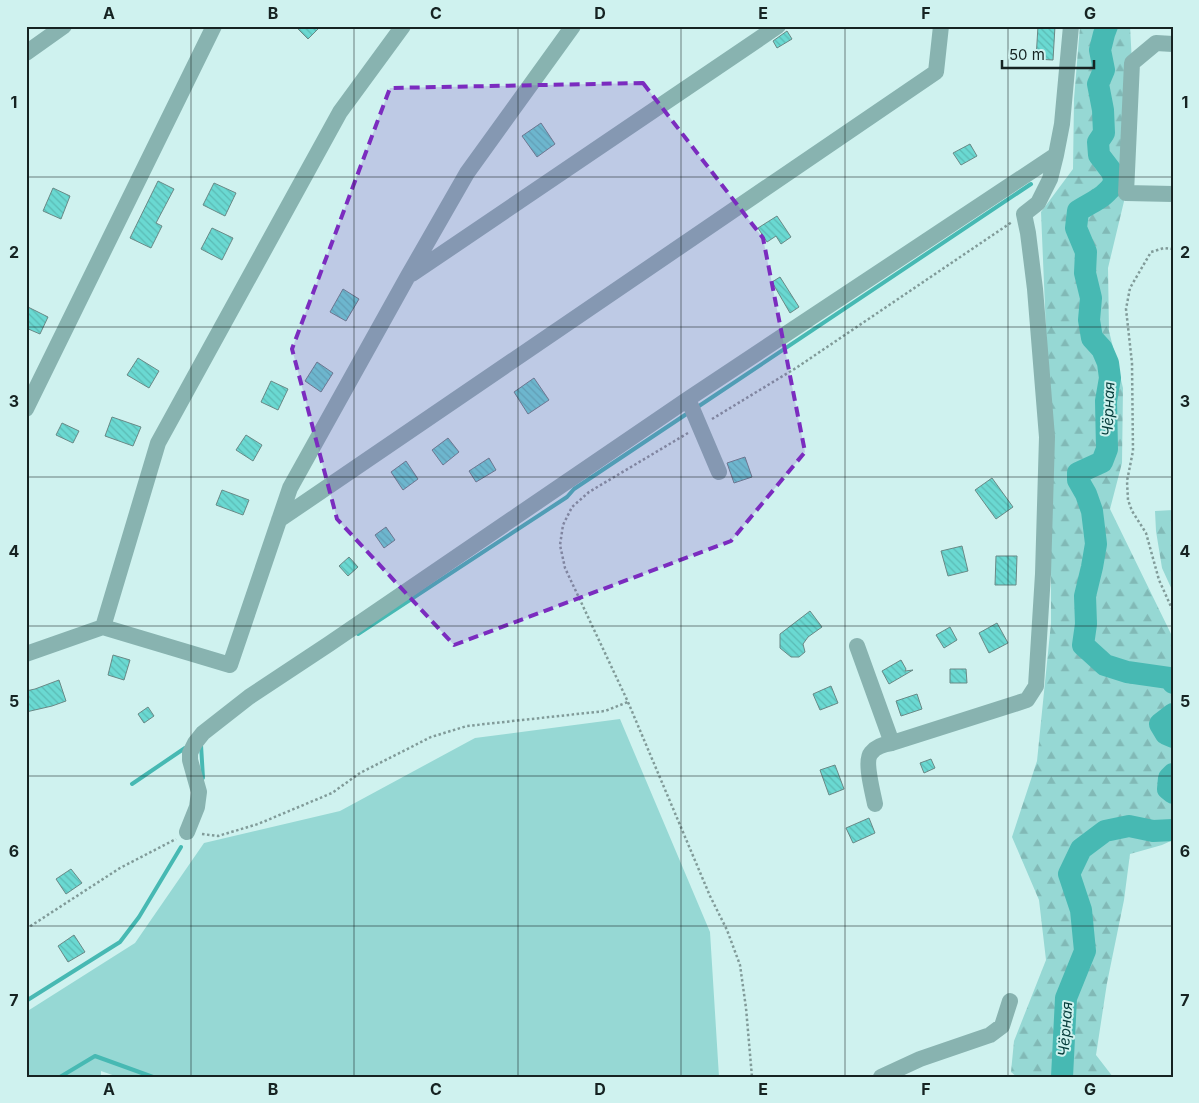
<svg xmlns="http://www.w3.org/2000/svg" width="1199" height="1103" font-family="Inter,sans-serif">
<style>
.green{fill:#96d8d4}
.forest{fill:url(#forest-firs)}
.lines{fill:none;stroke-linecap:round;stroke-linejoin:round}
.stream{stroke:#47b9b3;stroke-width:4}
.river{stroke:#47b9b3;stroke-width:22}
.building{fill:url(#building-back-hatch);stroke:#698986}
.path{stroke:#819b99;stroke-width:2.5;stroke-dasharray:2.5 2.5;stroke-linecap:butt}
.minor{stroke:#88b3b0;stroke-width:16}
.marked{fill:#7b2cbf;fill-opacity:0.2;stroke:#7b2cbf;stroke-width:4;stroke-dasharray:10 6;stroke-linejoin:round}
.grid{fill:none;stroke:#162322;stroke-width:1;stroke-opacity:0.55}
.labels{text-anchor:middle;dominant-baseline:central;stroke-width:4;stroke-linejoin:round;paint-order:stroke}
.water-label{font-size:15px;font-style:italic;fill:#073d3b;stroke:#cff2ef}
.neatline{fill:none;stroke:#162322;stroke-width:2}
.grid-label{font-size:16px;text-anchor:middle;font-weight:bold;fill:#162322}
</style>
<defs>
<pattern id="forest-firs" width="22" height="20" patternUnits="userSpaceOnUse" patternTransform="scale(1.25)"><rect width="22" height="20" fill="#96d8d4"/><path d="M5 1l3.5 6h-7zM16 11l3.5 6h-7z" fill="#81b9b6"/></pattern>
<pattern id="building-back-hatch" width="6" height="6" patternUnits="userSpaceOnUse" patternTransform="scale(1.25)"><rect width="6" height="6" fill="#6ad9d2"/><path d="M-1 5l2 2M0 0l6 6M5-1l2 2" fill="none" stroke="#5bbab4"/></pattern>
</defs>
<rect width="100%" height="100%" fill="#cff2ef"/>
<path class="green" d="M620,719L710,932L719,1077H118L101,1071V1077H26V1012L135,943L204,843L340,811L475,738Z"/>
<path class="forest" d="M1080,26H1130L1132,63L1126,193L1108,268L1109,331L1123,388L1122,463L1110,509L1173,638V840L1162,845L1130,854L1124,900L1107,983L1096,1055L1113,1077H1017L1011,1072L1014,1041L1046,960L1039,900L1012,837L1037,761L1051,623V450L1041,212L1073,169L1074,99Z
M1173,510V592L1162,568L1156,531L1155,511Z"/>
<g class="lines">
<path class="stream" d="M696,408L1031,184
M358,634L567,497L574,489L688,413
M201,745L203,778
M132,784L185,748
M26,1001L120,942L139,917L181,847
M60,1077L95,1056L153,1077"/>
<path class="river" d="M1107,26L1104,34L1100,50L1104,70L1098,84L1103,110L1104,133L1098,142L1099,155L1112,172L1115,182C1105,198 1093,201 1078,211L1076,228L1086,252L1085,273L1091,298L1089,320L1092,338L1102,349L1108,363L1110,378L1106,401L1107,449L1102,462L1078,473V480L1086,494L1092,511L1096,544L1092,567L1085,596L1086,624L1083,645L1105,665L1127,672L1169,678L1173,683
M1173,714L1160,724L1166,734L1173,737
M1173,774L1169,778L1168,789L1173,793
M1062,1077L1066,998L1085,951L1081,910L1069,874L1081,849L1105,831L1129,826L1153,831L1173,830"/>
</g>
<path class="building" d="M295,26H321L308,39Z
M1038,26H1055L1053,60L1036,59Z
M787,31L792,39L777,48L773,41Z
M541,123L555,144L537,157L522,136Z
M970,144L977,156L961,165L953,153Z
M158,181L174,189L156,223L162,226L151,248L130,238Z
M214,183L236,193L225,216L203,205Z
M53,188L70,196L61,219L43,211Z
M777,216L791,237L781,244L776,236L767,242L758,228Z
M212,228L233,238L222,260L201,249Z
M780,277L799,307L790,313L772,282Z
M343,289L359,299L346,321L330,312Z
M26,306L48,317L40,334L26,328Z
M138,358L159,371L149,388L127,375Z
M317,362L333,373L321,392L305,381Z
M534,378L549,400L528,414L514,392Z
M271,381L288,389L278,410L261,402Z
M112,417L141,427L133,446L105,436Z
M62,423L79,431L73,443L56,435Z
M246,435L262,445L253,461L236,450Z
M448,438L459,452L443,465L432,450Z
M745,457L752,477L734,483L727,463Z
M489,458L496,470L476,482L469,471Z
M406,461L418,479L403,490L391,472Z
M992,478L1013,507L996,519L975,490Z
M222,490L249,500L243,515L216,505Z
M386,527L395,540L384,548L375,535Z
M962,546L968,571L948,576L941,551Z
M996,556H1017L1016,585H995Z
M349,557L358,567L348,576L339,566Z
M810,611L822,627L808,637L803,644L805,652L799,657H791L780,648V634Z
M997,623L1008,643L989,653L979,633Z
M950,627L957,640L944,648L936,635Z
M113,655L130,660L124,680L108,675Z
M901,660L906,669L905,671L913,670L889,684L882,671Z
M950,669H966L967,683H950Z
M59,680L66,701L52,706L26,712V691L35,689Z
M831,686L838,703L820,710L813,694Z
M917,694L922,709L901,716L896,701Z
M148,707L154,716L144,723L138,714Z
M931,759L935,768L924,773L920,763Z
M835,765L844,789L829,795L820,770Z
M869,818L875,833L853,843L846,828Z
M71,869L82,883L66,894L56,879Z
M74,935L85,952L68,962L58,946Z"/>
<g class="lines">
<path class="path" d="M1173,249L1164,248L1151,252L1130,288L1126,309L1132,363L1133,451L1127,481L1128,500L1132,511L1146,533L1159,580L1173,611
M712,419L796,368L1012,222
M688,433L589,492L572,507L563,525L560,545L565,568L628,702L710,896L727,930L740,965L746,1008L752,1077
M202,834L218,836L258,824L332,793L360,773L431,737L467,726L605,711L628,702
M26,929L120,868L176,839"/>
<path class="minor" d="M1173,44L1156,43L1132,63L1126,193L1173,194
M26,53L64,26
M412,274L778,26
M688,399L719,472
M26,409L214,26
M279,520L936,72L941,26
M103,627L158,443L340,112L403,26
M857,646L892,743
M26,654L103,627L230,665L290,488L408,276L467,173L573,26
M875,804C873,793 864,761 871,753C876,746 884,744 892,743L1027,700L1036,686L1043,574L1047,437L1035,289L1028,233L1024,214L1038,203L1050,179L1056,155
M187,832L197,807L199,792L190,760V753L195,743L203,733L249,697L329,644L688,399L1056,155L1062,124L1071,26
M881,1077L920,1059L990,1035L1002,1026L1010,1001"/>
</g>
<path class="marked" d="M643,83L763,238L805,452L731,541L454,645L337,519L292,349L390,88Z"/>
<path class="grid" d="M191,26V1077M354,26V1077M518,26V1077M681,26V1077M845,26V1077M1008,26V1077M26,177H1173M26,327H1173M26,477H1173M26,626H1173M26,776H1173M26,926H1173"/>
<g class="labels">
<g class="water-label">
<text transform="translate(1108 409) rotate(-88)">Чёрная</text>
<text transform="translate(1065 1029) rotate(-86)">Чёрная</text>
</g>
</g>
<rect width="1199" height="1103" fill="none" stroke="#cff2ef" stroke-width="55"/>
<path d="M1002 60v8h92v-8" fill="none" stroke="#162322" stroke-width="2.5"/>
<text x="1009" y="60" font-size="15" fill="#162322" stroke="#cff2ef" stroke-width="4" paint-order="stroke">50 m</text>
<rect x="28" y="28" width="1144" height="1048" class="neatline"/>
<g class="grid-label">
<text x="109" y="19">A</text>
<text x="273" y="19">B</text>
<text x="436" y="19">C</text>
<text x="600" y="19">D</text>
<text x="763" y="19">E</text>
<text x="926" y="19">F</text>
<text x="1090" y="19">G</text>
<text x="14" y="108">1</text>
<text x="1185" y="108">1</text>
<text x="14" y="258">2</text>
<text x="1185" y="258">2</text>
<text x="14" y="407">3</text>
<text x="1185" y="407">3</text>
<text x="14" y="557">4</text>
<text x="1185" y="557">4</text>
<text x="14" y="707">5</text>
<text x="1185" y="707">5</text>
<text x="14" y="857">6</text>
<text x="1185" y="857">6</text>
<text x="14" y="1006">7</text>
<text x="1185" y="1006">7</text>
<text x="109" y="1095">A</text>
<text x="273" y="1095">B</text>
<text x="436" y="1095">C</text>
<text x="600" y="1095">D</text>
<text x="763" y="1095">E</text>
<text x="926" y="1095">F</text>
<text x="1090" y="1095">G</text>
</g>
</svg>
